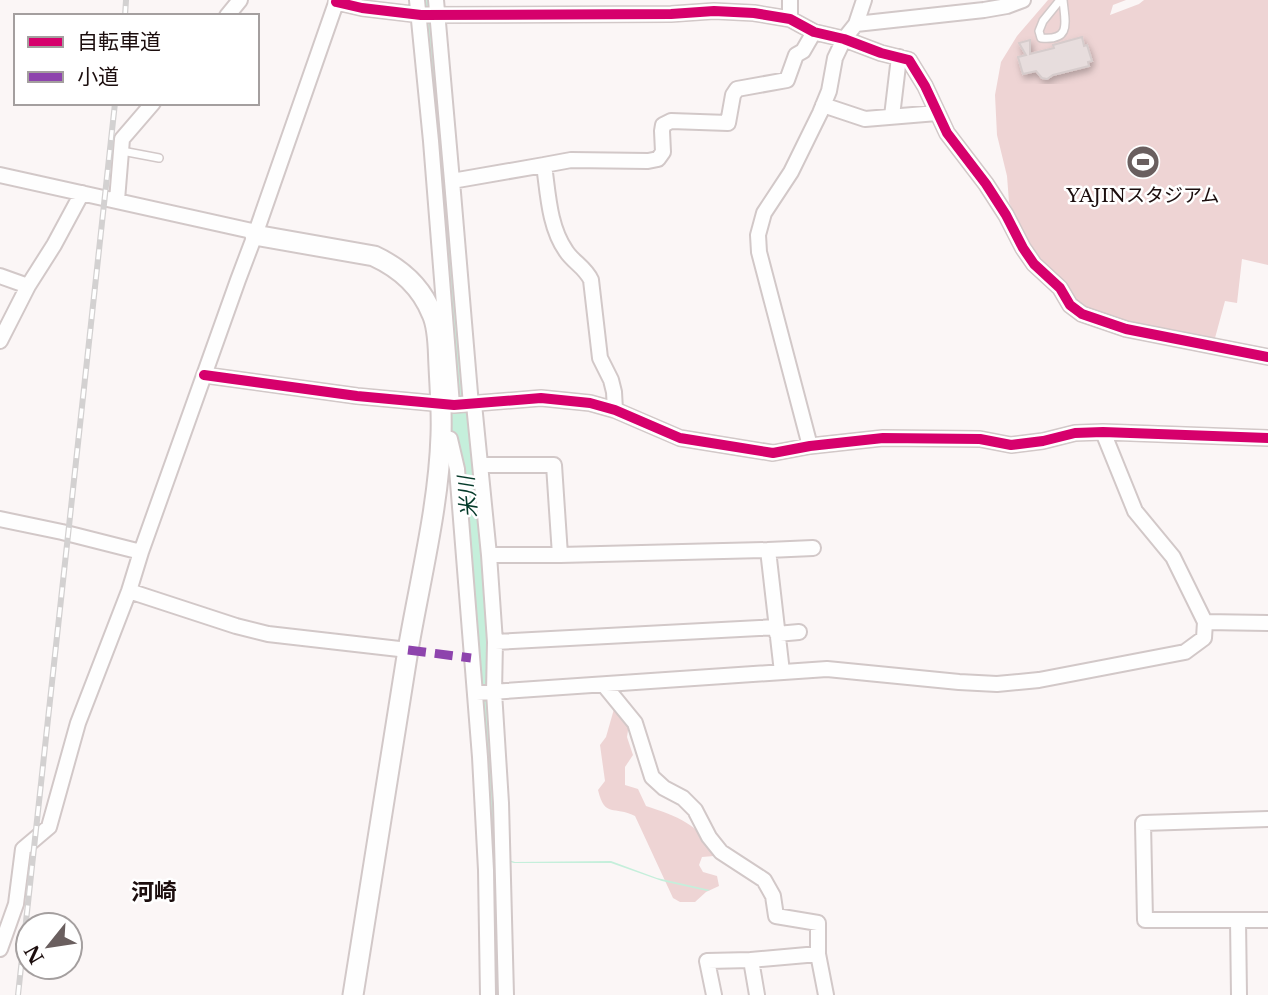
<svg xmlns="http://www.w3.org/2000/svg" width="1268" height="995" font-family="'Libre Baskerville','Noto Sans JP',serif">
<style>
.green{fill:#eed4d4}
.water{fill:#c5efdb}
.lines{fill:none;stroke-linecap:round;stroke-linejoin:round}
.river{stroke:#c5efdb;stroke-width:19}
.building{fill:#e7dddd;stroke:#d6cccc;stroke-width:2;filter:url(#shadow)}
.lane-casing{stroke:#d2c8c8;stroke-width:10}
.street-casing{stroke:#d2c8c8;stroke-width:18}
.secondary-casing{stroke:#d2c8c8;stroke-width:23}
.lane{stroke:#fefefe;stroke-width:7}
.street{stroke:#fefefe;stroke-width:14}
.secondary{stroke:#fefefe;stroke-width:19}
.rail-casing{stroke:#d3d1d1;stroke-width:6}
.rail{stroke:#fff;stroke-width:3.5;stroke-dasharray:10;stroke-linecap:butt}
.quiet{stroke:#8e44ad;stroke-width:9;stroke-dasharray:18 9;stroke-linecap:butt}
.cycleway-casing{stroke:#fff;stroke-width:15}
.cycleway{stroke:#d6006c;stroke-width:10}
.labels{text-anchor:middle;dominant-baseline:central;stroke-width:5;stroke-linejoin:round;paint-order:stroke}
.poi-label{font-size:19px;fill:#1c0e0e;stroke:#fff}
.water-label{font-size:21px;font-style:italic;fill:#043a29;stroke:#fff}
.quarter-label{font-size:23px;font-weight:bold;fill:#1c0e0e;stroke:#fff}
</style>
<defs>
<filter id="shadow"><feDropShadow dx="2" dy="4" stdDeviation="3.5" flood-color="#0004"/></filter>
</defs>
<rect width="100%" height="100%" fill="#fbf6f6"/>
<path class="green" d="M1048,0H1126L1113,5L1110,15L1139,4L1144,0H1268V265L1242,259L1237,303L1225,301L1215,338L1198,336L1127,323L1084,309L1075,301L1038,260L1027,242L1009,202L1007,176L997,135L995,95L1001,62L1017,36Z
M614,709L629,724L627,737L633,755L625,767V785L638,789L646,806C679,817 696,823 716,853L714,856L702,857L699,865L703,872L717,876L719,886L706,892L695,902H680L673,898L635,816C614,805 605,819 598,790L605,781L600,745L606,737Z"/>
<path class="water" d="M506,859L515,862L611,861L657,878L710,890L707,891L662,881L611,863H514L506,861Z"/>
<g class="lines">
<path class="river" d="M426,0L441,150L447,269L482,658L488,789L495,886L494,995"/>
</g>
<path class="building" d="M1082,37L1084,46L1087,45L1092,61L1088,62L1089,66L1053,75L1047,79L1042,78L1036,71L1023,74L1018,57L1026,55L1019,43L1030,40V54L1054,48L1053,45Z"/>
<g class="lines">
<defs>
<path id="lane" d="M1060,0L1043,21L1039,31L1041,38C1072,41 1065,22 1063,0
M122,151L159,158"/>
<path id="street" d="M417,0L431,141L452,405
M436,0L452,181L544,165
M336,2L362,8L421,15L671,14L714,11L754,13L790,19L814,32L844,39L881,53L909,60L925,86L947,133L986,184L1006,215L1023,248L1034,264L1060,288L1070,305L1082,314L1126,329L1268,357
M227,16L240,0
M790,19V0
M856,24L984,10L1007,6L1023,0
M823,105L865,119L937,113
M892,116L899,57
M0,175L256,232
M452,181L471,405
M117,200L122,139L153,103
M0,276L28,286
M0,341L28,286L54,245L82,193
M204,375L357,396L454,405L541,398L590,403L615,410L680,438L773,453L810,446L883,438L980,439L1011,445L1043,441L1075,433L1103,432L1268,438
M474,404L489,555L495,642L494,692L501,803L506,995
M615,410L614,392L611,380L600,358L591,280C585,267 573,262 566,251C549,227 548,193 544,165L571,160L648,161L658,159L663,152L662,131L663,125L671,121L728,123L733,95L737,89L787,80L796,55L803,51L814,32
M1103,432L1135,511L1173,557L1205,622
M441,436L450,439L457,469L480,757L486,870L488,995
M810,446L759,252L758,235L764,213L791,172L820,113L829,91L835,58L844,39L856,24L864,0
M480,465H554L560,555H489
M0,519L62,532L141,552
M768,550L813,548
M560,555L768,550L782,672
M129,591L236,626L268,634L408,650
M777,634L799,632
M495,642L776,627
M604,685L635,723L652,777L664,788L683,798L695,810L709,837L721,852L764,880L773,896L776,916L818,923V954L826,995
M476,693L827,669L959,682L997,684L1039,680L1185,652L1204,638L1205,622L1268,623
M1268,819L1143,823L1145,920H1268
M1238,920L1239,995
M0,949L16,904L23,849L49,827L78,723L129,591L141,552L238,280L255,235L337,0
M714,995L707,961L751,960
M757,995L751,960L818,954"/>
<path id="secondary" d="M255,235L374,256C400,268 421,286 432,314C439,329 438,350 439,366C440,389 442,412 441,435C439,505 420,580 408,650C389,765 372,880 353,995"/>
</defs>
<use href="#lane" class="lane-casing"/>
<use href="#street" class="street-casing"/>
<use href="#secondary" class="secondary-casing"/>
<use href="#lane" class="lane"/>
<use href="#street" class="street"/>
<use href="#secondary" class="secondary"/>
<defs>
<path id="rail" d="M125,16L126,0
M18,995L115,103"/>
</defs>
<use href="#rail" class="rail-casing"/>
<use href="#rail" class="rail"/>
<path class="quiet" d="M408,650L471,658"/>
<defs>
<path id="cycleway" d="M337,0L336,2L362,8L421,15L671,14L714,11L754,13L790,19L814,32L844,39L881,53L909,60L925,86L947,133L986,184L1006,215L1023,248L1034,264L1060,288L1070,305L1082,314L1126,329L1268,357
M204,375L357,396L454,405L541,398L590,403L615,410L680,438L773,453L810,446L883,438L980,439L1011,445L1043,441L1075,433L1103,432L1268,438"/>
</defs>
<use href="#cycleway" class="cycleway-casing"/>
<use href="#cycleway" class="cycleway"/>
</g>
<defs>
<symbol id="stadium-disc" viewBox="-11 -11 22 22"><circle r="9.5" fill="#6a5f5f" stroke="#fff"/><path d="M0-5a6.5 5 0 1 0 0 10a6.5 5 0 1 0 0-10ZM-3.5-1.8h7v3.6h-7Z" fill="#fff"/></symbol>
</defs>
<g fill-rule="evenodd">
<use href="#stadium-disc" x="1124" y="143" width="38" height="38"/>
</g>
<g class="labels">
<g class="poi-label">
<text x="1143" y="195">YAJINスタジアム</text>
</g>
<g class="water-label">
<text transform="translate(468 497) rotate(-95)">米川</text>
</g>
<g class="quarter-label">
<text x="154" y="892">河崎</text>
</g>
</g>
<rect x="14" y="14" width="245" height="91" fill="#ffffff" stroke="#a49f9f" stroke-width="2"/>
<rect x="28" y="37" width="35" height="10" fill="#d6006c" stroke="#a49f9f" stroke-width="2"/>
<text x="77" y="49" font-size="21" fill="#1c0e0e">自転車道</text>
<rect x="28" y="72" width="35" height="10" fill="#8e44ad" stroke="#a49f9f" stroke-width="2"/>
<text x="77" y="84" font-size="21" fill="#1c0e0e">小道</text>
<g transform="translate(49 946) rotate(240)"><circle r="33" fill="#ffffff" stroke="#a49f9f" stroke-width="2"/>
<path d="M0-5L12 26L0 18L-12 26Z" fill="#6a5f5f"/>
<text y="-10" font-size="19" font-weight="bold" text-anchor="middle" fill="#1c0e0e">N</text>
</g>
</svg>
